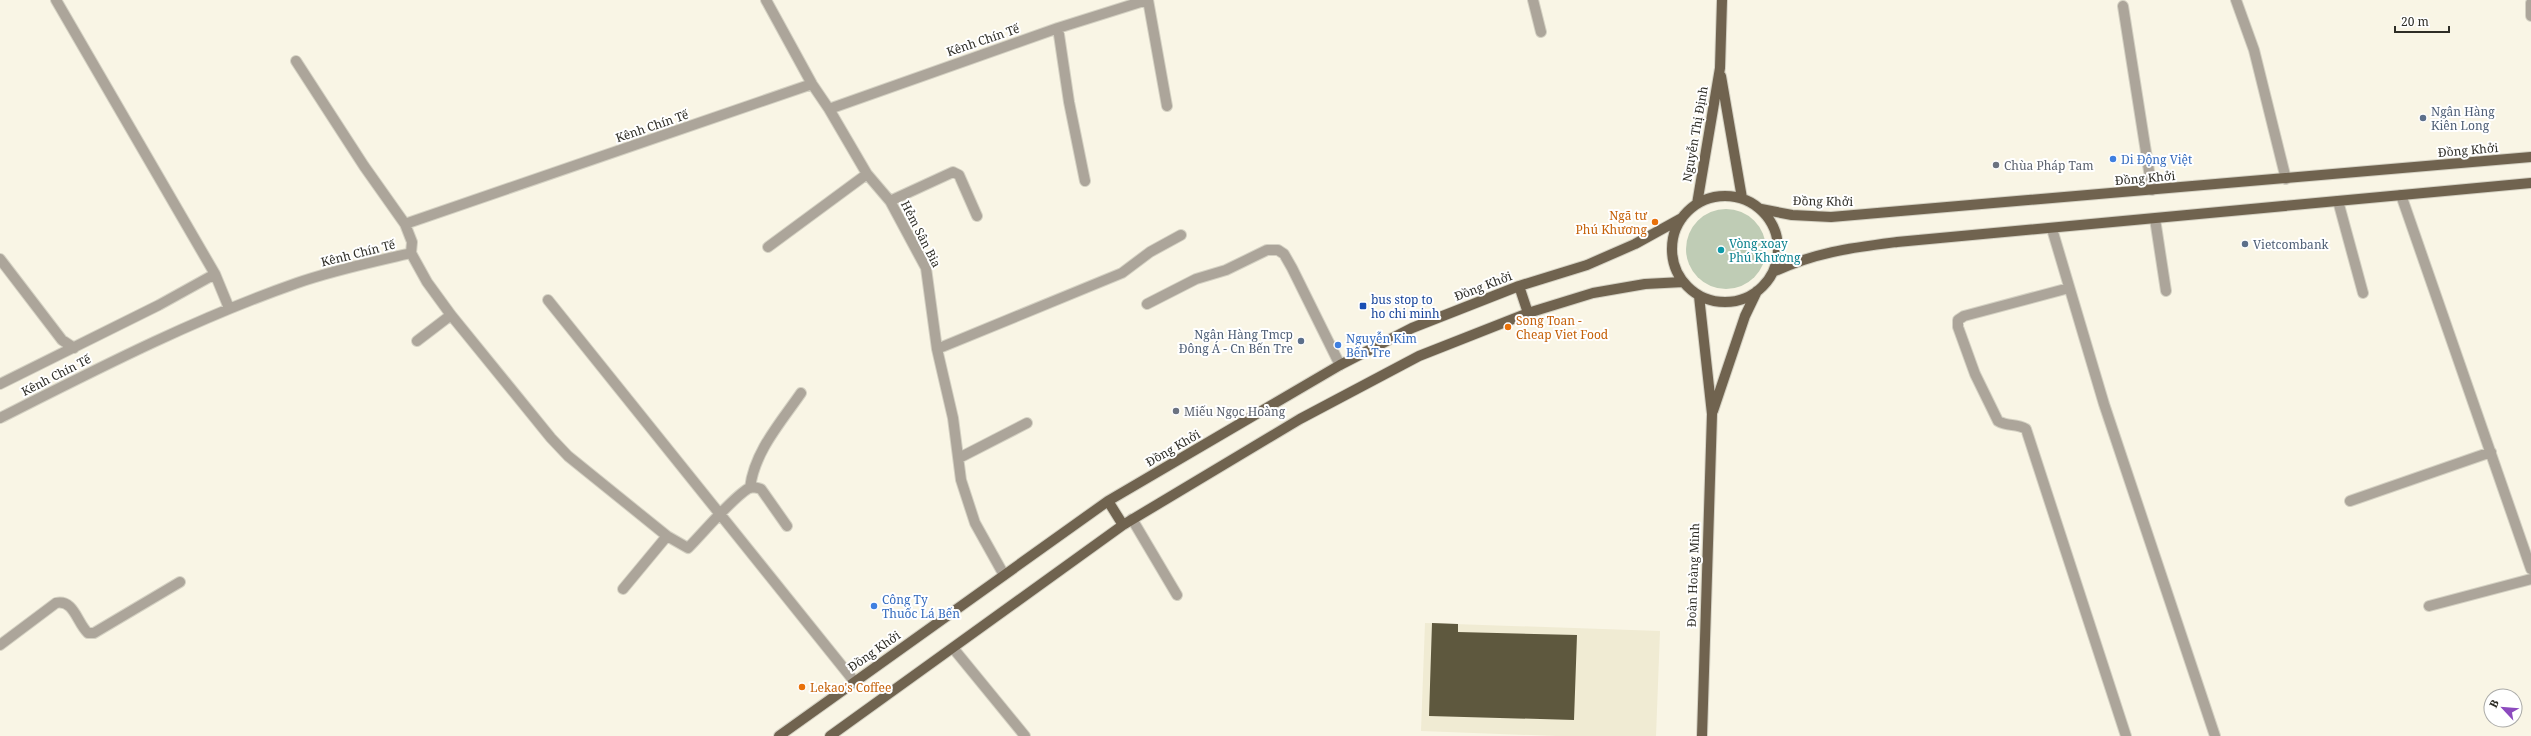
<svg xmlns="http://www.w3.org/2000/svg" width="2531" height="736" font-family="'Noto Serif',serif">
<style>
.built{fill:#f0ebd3}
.green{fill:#bfccb5}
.building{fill:#5e583e}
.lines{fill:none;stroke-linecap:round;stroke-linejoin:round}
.minor-casing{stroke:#d4d1c3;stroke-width:12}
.major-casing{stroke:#d4d1c3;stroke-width:12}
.minor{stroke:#aca59a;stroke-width:10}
.major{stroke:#70634f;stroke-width:10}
.service-dot{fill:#5c6f8a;stroke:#fff;stroke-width:1.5}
.shop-dot{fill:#3f7fe0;stroke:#fff;stroke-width:1.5}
.worship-dot{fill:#6b7280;stroke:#fff;stroke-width:1.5}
.food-dot{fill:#e8710a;stroke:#fff;stroke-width:1.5}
.culture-dot{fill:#0f9aa8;stroke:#fff;stroke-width:1.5}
.transit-dot{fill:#1a4fb4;stroke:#fff;stroke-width:1.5}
.labels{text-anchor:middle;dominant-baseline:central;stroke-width:4;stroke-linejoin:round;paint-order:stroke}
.street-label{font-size:12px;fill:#2e2d26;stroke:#fff}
.service-label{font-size:12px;fill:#4e5e75;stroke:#fff;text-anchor:start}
.shop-label{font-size:12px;fill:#366cbe;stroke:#fff;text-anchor:start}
.worship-label{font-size:12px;fill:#5b616d;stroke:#fff;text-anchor:start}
.food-label{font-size:12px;fill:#c56008;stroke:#fff;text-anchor:start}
.culture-label{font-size:12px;fill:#0d838f;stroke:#fff;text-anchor:start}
.transit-label{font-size:12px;fill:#164399;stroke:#fff;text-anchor:start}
</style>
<rect width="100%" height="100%" fill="#f9f5e5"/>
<path class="built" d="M1425,623L1660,631L1656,736H1556L1421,731Z"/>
<path class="green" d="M1686 249a40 40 0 1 1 80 0a40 40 0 1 1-80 0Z"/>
<path class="building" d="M1432,623L1458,624V632L1577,635L1574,720L1429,716Z"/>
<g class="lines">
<defs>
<path id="minor" d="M56,0L215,274L229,308
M766,0L812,84L829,109L867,174L890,201L926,268L937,349L953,418L961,480L975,523L1004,575
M1148,0L1167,106
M1533,0L1541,32
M2236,0L2254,50L2286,179
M2531,3V16
M2123,6L2152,190
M1058,28L1069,102L1085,181
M296,61L364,166L405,224L412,242L411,253
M829,109L1058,28L1147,0
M2401,195L2531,569
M890,201L953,172L959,175L977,216
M2338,201L2363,293
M2155,219L2166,291
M405,224L812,84
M2052,229L2104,404L2215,736
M768,247L867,174
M411,253L427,282L451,315L551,438L568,456L667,536L688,548C703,533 732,498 749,488C753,486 757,488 761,489L787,526
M0,259L62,340L74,348
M2069,288L1964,316L1958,320V327L1975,374L1998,421C2008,427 2016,423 2026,429L2126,736
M548,300L854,681
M1147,304L1196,279L1226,270L1267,250H1278L1284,254L1292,268L1340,365
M417,341L451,315
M937,349L1122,273L1150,252L1181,235
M0,384L159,305L215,274
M0,418C97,369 194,319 297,283C334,270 373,262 411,253
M959,458L1027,423
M750,488C754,452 781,422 801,393
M2350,501L2491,452
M1132,519L1177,595
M623,589L667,536
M2429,606L2531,579
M0,645L56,603C74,599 77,623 88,633H94L180,582
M953,648L1025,736"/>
<path id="major" d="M1721,76L1742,198
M1672 249a53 53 0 1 1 106 0a53 53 0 1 1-106 0Z
M1697,204L1720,68L1722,0
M1761,209L1792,215L1831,217L2531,157
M1773,272C1816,252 1850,248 1897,242L2531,183
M1519,286L1528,313
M1699,296L1712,414L1702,736
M1713,411L1745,316L1757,291
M1108,501L1123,525
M779,736L1108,501L1340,365L1412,328L1519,286L1587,265L1635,244L1682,218
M830,736L1123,525L1300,419L1419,356L1528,313L1593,293L1645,284L1683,282"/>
</defs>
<use href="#minor" class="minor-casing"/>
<use href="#major" class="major-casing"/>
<use href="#minor" class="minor"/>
<use href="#major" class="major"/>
</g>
<g class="service-dot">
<circle cx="2423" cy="118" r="4"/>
<circle cx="2245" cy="244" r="4"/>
<circle cx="1301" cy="341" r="4"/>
</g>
<g class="shop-dot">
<circle cx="2113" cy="159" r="4"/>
<circle cx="1338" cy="345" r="4"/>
<circle cx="874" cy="606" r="4"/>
</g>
<g class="worship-dot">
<circle cx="1996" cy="165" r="4"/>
<circle cx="1176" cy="411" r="4"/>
</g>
<g class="food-dot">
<circle cx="1655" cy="222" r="4"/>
<circle cx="1508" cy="327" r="4"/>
<circle cx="802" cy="687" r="4"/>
</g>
<circle class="culture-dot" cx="1721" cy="250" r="4"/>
<rect class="transit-dot" x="1359" y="302" width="8" height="8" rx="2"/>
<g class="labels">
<g class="street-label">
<text transform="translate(983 40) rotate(-19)">Kênh Chín Tế</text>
<text transform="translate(652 126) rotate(-19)">Kênh Chín Tế</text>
<text transform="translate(1695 134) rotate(-80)">Nguyễn Thị Định</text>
<text transform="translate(2468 150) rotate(-5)">Đồng Khởi</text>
<text transform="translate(2145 178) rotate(-5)">Đồng Khởi</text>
<text transform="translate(1823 201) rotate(1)">Đồng Khởi</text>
<text transform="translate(921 234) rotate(63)">Hẻm Sân Bia</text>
<text transform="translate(358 253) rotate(-14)">Kênh Chín Tế</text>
<text transform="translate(1483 286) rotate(-21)">Đồng Khởi</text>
<text transform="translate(56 375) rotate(-27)">Kênh Chín Tế</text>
<text transform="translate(1173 448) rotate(-30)">Đồng Khởi</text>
<text transform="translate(1693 575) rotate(-88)">Đoàn Hoàng Minh</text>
<text transform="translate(874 651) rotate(-35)">Đồng Khởi</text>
</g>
<g class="service-label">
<text x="2431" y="111">Ngân Hàng<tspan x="2431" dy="14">Kiên Long</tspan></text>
<text x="2253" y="244">Vietcombank</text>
<text x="1293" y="334" text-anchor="end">Ngân Hàng Tmcp<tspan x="1293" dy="14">Đông Á - Cn Bến Tre</tspan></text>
</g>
<g class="shop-label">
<text x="2121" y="159">Di Động Việt</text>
<text x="1346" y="338">Nguyễn Kim<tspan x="1346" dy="14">Bến Tre</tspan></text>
<text x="882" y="599">Công Ty<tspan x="882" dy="14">Thuốc Lá Bến</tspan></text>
</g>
<g class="worship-label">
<text x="2004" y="165">Chùa Pháp Tam</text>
<text x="1184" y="411">Miếu Ngọc Hoàng</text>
</g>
<g class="food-label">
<text x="1647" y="215" text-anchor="end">Ngã tư<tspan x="1647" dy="14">Phú Khương</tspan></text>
<text x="1516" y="320">Song Toan -<tspan x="1516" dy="14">Cheap Viet Food</tspan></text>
<text x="810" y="687">Lekao's Coffee</text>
</g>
<g class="culture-label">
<text x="1729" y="243">Vòng xoay<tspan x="1729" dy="14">Phú Khương</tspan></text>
</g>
<g class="transit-label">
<text x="1371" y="299">bus stop to<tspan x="1371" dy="14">ho chi minh</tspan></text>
</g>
</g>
<g transform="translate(2503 708) rotate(296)"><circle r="19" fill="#ffffff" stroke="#ababa8"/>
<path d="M0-3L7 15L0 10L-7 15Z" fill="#8c4abe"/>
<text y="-6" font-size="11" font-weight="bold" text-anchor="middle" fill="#2e2d26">B</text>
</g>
<path d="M2395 26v6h54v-6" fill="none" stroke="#2e2d26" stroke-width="2"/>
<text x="2401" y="26" font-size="12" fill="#2e2d26" stroke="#ffffff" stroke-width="3" paint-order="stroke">20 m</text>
</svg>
